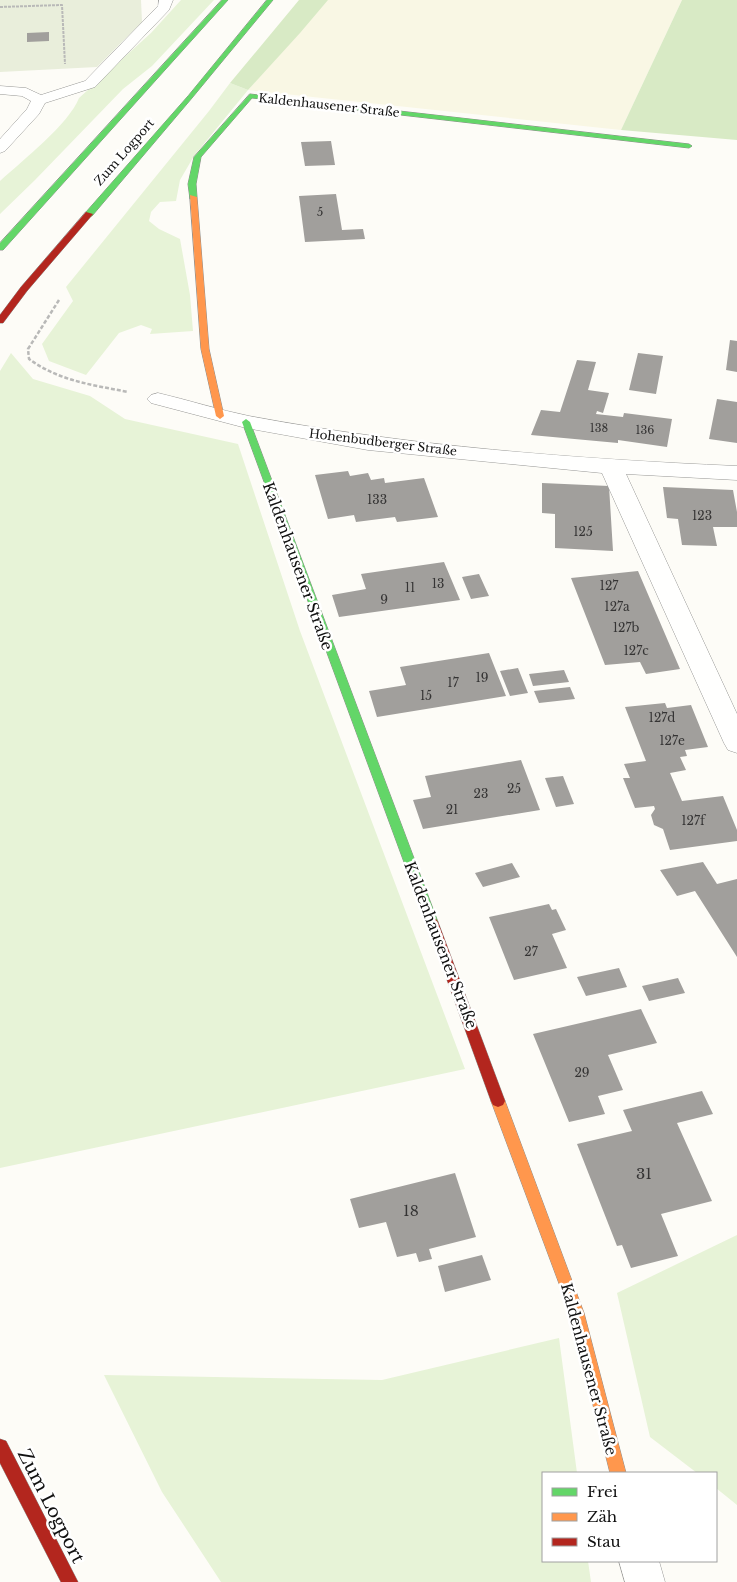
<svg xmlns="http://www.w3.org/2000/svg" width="737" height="1582" font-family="'Libre Baskerville',serif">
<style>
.farmland{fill:#f9f7e4}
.green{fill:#e7f3d7}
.forest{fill:#d8eac5}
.cemetery{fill:#e9eedb}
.building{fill:#a19f9c}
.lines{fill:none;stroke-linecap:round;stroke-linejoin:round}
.lane-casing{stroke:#979795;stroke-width:1}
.street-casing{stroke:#979795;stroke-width:1}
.fast-casing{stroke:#8e8d8b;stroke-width:1}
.slow-casing{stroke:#8e8d8b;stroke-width:1}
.jam-casing{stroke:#8e8d8b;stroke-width:1}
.path-far1{stroke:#b9b9b8;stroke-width:2;stroke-dasharray:3 1;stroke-linecap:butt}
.path{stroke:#b9b9b8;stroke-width:2.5;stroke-dasharray:4 2;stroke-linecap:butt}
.lane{fill:#fffffe;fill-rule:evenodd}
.street{fill:#fffffe;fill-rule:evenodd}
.fast{fill:#63d668;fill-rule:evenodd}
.slow{fill:#ff974d;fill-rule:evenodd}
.jam{fill:#b3261e;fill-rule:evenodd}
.labels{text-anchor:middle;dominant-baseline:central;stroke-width:5;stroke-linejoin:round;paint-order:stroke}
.far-number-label{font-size:11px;fill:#353434}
.far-street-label{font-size:12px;fill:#111;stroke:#fff}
.number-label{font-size:12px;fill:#353434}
.street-label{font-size:15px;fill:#111;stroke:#fff}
.near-number-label{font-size:15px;fill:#353434}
.near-street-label{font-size:18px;fill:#111;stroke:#fff}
</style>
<rect width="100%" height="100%" fill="#fdfcf7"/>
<path class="farmland" d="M326,0H682L621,130L248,90Z"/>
<path class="green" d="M181,0H214L152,66L123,89L35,180L0,214V181C22,161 69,124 79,98L151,33Z
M230,83L248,90L194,156L180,180L176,201L160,202L151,212L149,221L159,229L180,239L190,295L193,331L150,334L152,329L141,325L119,333L86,375L49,361L42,344L73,301L66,287L209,111Z
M11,353L33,379L90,396L125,419L238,444L300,631L465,1069L0,1168V371Z
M737,1235V1505L716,1488V1473H697L650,1437L617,1293Z
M559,1338L577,1473H543V1561H588L591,1582H221L162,1492L104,1375L382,1380Z"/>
<path class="forest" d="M299,0H328L300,33L248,90L230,83Z
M682,0H737V140L621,130Z"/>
<path class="cemetery" d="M0,0H141L142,22L97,67L0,72Z"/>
<path class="building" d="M49,32V41L27,42V33Z
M331,141L335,165L305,166L301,142Z
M336,194L342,230L363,229L365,239L305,242L299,196Z
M730,340L737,341V372L726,370Z
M638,353L663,356L656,394L629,390Z
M577,360L596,362L588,390L609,393L603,413L597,411L596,414L623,417L624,413L672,419L667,447L618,440V443L531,435L541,410L560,412Z
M717,399L737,402V443L709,439Z
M348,471L350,476L368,473L371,480L384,478L385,483L424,478L438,517L397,522L395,517L356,522L354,515L328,519L315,475Z
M542,483L609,486L613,551L555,548V514L542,513Z
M663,487L733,490L737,512V527H713L717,546L682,545L678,519L667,518Z
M444,562L460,600L339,617L332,595L366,589L361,574Z
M638,571L680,669L646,674L640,662L605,665L571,578Z
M479,574L489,596L471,599L462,577Z
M489,653L506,696L377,717L369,691L406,685L400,667Z
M518,668L528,693L510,696L500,671Z
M564,670L569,682L533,686L529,674Z
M570,687L575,699L539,703L534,691Z
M665,703L667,708L691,705L708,747L685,750L687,756L680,757L686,770L670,773L682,801L723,796L737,830V841L670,850L663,829L654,825L651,815L655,809L654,806L635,808L623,778H630L624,764L646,761L625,707Z
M521,760L540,810L423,829L413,800L431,797L425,776Z
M563,776L574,804L556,807L545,778Z
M703,862L717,884L737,879V957L695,891L677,896L660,870Z
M512,863L520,877L483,887L475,873Z
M549,904L552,910L556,909L566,930L552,934L567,968L514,980L489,917Z
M619,968L627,987L586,996L577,977Z
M678,978L685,993L649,1001L642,986Z
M641,1009L657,1043L608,1055L623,1090L598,1096L605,1114L569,1122L533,1034Z
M702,1091L713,1114L677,1123L712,1201L661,1214L678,1256L631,1268L622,1245L617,1246L577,1144L632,1131L623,1110Z
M455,1173L476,1237L429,1249L432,1259L419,1262L416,1253L397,1257L386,1222L359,1228L350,1199Z
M482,1255L491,1280L445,1292L438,1266Z"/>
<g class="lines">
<defs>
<path id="lane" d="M159,0H173L169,10L95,87L45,103L39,114L5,151L0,153V139L27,109L31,101L22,96L0,94V86L26,88L41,95L85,81L158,6Z"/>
<path id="street" d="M158,393C188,400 219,410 249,416C410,446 574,459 737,466V480L626,474L737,714V753L728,750L724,743L602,473L368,450L246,428L151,403L147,399L151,395Z
M619,1561H659L665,1582H625Z"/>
<path id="fast" d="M222,0H228L3,250H0V243Z
M267,0H273L192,98L92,216H86V212L188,96Z
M250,94L689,144L692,146L689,148L252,98L201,157L196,184L197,197L190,199L188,184L194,157Z
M246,419L250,422L438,922L436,925L432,927L428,925L426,922L242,422Z"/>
<path id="slow" d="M190,195L197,197L209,349L224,416L220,419L216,416L201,349Z
M498,1095L503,1097L505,1101L584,1313L626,1473H610L570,1313L491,1101L493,1097Z"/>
<path id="jam" d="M86,212L93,214L27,291L3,323H0V315L21,287Z
M432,917L436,919L438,922L505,1101L503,1105L498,1107L493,1105L491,1101L426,922L428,919Z
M0,1439L6,1441L78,1582H61L0,1463Z"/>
</defs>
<use href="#lane" class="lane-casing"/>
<use href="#street" class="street-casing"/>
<use href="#fast" class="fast-casing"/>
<use href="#slow" class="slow-casing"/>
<use href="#jam" class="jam-casing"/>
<path class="path-far1" d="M0,7L62,5L65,64"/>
<path class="path" d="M59,300L28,349L29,359C59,381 93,385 128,392"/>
<use href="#lane" class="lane"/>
<use href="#street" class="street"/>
<use href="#fast" class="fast"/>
<use href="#slow" class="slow"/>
<use href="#jam" class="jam"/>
</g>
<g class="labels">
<g class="far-number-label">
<text x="320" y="212">5</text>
<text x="599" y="428">138</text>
<text x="645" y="430">136</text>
</g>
<g class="far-street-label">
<text transform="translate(329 105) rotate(6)">Kaldenhausener Straße</text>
<text transform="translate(124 152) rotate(-49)">Zum Logport</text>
<text transform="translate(383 442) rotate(7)">Hohenbudberger Straße</text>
</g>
<g class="number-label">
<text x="377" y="499">133</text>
<text x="702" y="515">123</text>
<text x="583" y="531">125</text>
<text x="438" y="583">13</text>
<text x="609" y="585">127</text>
<text x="410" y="587">11</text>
<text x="384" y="599">9</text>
<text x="617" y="606">127a</text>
<text x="626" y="627">127b</text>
<text x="636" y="650">127c</text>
<text x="482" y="677">19</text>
<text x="453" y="682">17</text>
<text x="426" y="695">15</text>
<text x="662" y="717">127d</text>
<text x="672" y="740">127e</text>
<text x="514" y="788">25</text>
<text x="481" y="793">23</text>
<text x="452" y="809">21</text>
<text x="693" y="820">127f</text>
<text x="531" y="951">27</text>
<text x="582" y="1072">29</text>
</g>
<g class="street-label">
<text transform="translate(298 566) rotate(70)">Kaldenhausener Straße</text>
<text transform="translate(441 945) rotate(69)">Kaldenhausener Straße</text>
<text transform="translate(589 1369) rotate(75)">Kaldenhausener Straße</text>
</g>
<g class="near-number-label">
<text x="644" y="1173">31</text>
<text x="411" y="1210">18</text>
</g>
<g class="near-street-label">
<text transform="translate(51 1506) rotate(63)">Zum Logport</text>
</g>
</g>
<rect x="542" y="1472" width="175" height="90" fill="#ffffff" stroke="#a0a0a0"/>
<rect x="552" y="1488" width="25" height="8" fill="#63d668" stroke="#a0a0a0"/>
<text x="587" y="1497" font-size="15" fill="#111111">Frei</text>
<rect x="552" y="1513" width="25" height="8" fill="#ff974d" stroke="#a0a0a0"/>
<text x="587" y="1522" font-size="15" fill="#111111">Zäh</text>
<rect x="552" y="1538" width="25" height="8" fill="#b3261e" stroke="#a0a0a0"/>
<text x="587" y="1547" font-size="15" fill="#111111">Stau</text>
</svg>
